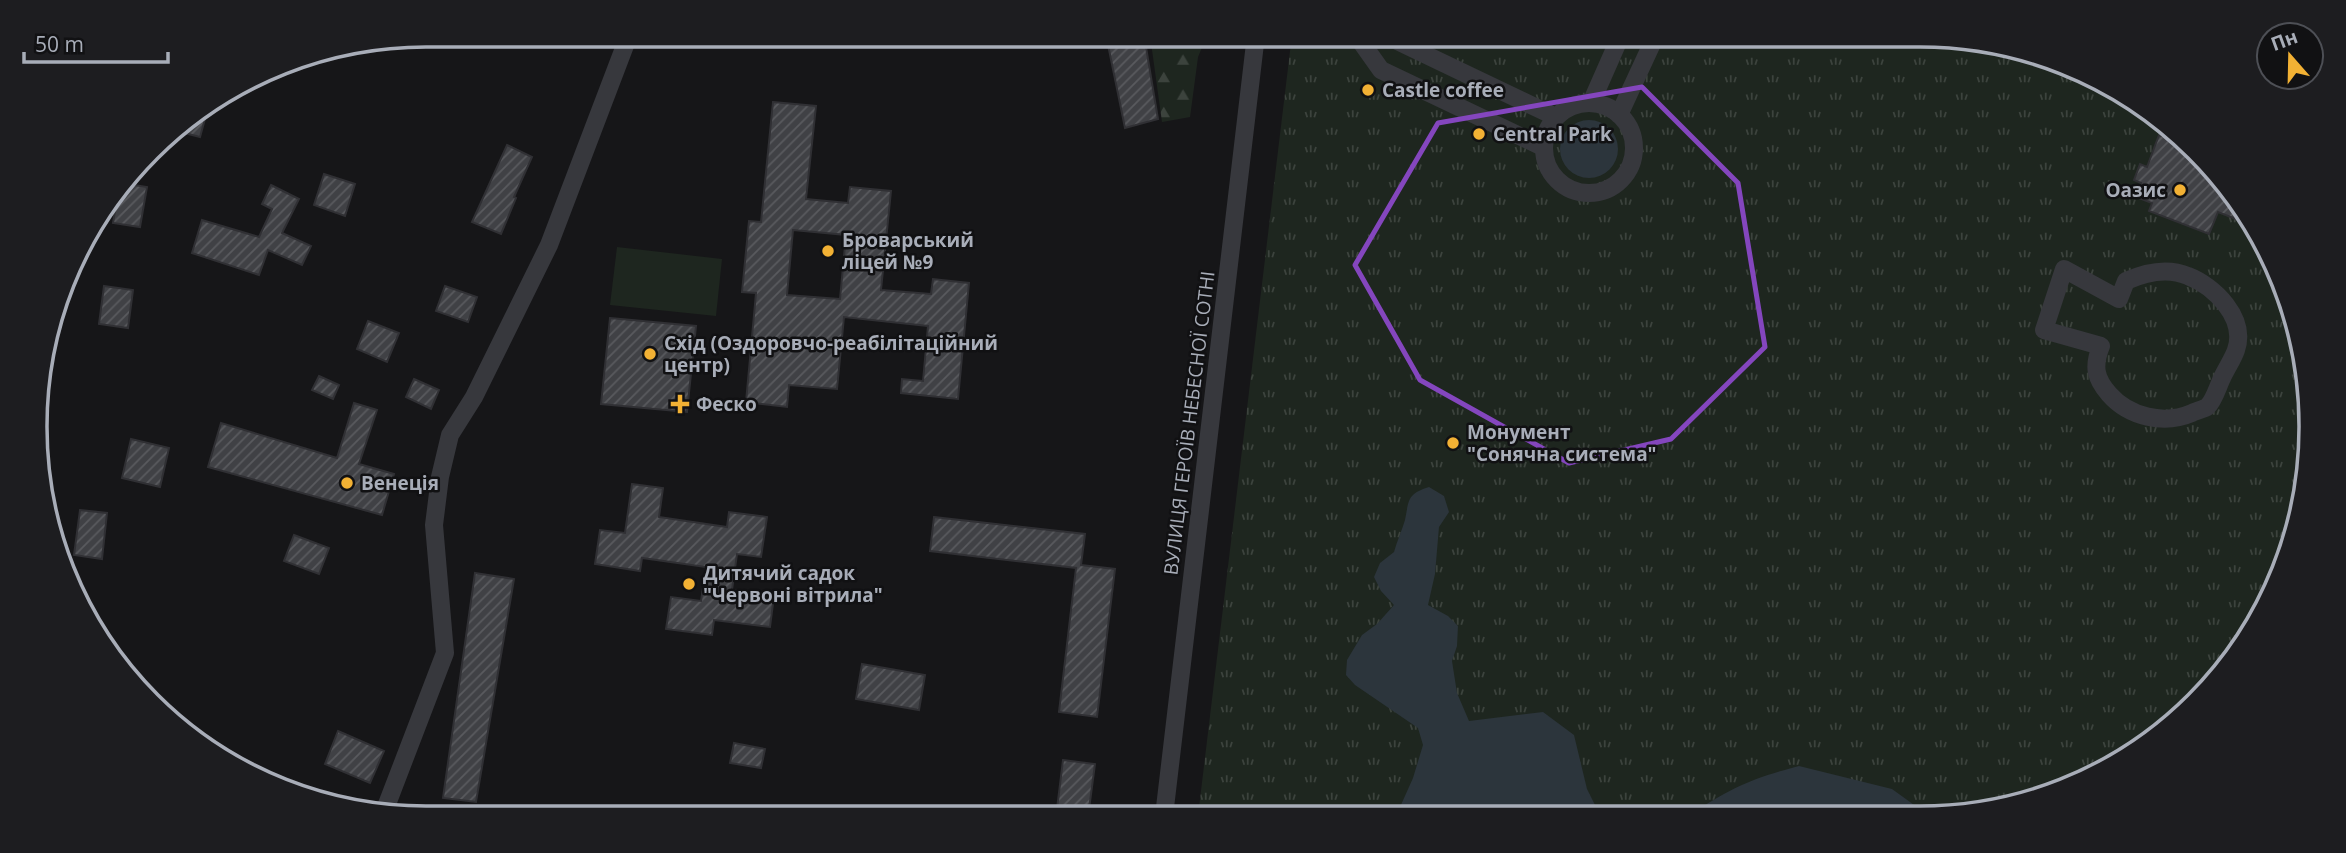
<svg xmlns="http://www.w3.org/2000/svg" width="2346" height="853" font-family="'Open Sans',sans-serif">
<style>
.grass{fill:#1e261f}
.forest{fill:url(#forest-firs)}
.park{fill:url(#park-tufts)}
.water{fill:#2c353c}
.building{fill:url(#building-hatch);stroke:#303034;stroke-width:2;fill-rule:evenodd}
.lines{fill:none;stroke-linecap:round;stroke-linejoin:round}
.street{stroke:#37383d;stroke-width:18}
.marked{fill:none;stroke:#8446be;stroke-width:5;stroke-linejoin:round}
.poi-dot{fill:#f2b134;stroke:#111113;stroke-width:2.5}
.labels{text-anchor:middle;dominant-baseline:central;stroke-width:5;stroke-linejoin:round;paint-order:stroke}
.poi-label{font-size:19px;font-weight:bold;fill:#a8adb8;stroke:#111113;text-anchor:start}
.street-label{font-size:19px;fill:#a8adb8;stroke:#111113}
.rim{fill:none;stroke:#a8adb8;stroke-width:3.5}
</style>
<defs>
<pattern id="forest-firs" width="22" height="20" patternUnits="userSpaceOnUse" patternTransform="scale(1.75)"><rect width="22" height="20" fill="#1e261f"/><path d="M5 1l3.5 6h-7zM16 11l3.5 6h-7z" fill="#3c433d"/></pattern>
<pattern id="park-tufts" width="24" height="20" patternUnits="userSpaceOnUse" patternTransform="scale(1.75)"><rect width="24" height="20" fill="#1e261f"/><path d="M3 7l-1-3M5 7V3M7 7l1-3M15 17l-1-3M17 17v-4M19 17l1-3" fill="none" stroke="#3c433d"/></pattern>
<pattern id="building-hatch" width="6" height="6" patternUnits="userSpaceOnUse" patternTransform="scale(1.75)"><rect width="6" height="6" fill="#404145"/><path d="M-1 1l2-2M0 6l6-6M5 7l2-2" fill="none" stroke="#595a5e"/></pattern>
</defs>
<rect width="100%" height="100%" fill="#161618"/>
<path class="grass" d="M617,247L722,259L716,316L610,305Z"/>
<path class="forest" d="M1150,35H1207L1198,57L1190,117L1162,122Z"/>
<path class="park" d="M1292,35H1919L2020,48L2158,116L2258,230L2308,375L2298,527L2258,623L2178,721L2092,778L1971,815L1198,816Z"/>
<path class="water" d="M1560 149a29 29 0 1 1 58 0a29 29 0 1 1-58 0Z
M1429,487L1444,496L1449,512L1439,527L1435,574L1428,605L1448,616L1458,626L1457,646L1452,661L1457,693L1469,721L1543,712L1574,735L1587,789L1600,815L1396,816L1413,778L1423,745L1418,728L1355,685L1346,675L1347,660L1362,635L1377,624L1394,605L1381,591L1374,577L1380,563L1394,552C1397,541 1402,530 1405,520C1409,500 1407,494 1429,487Z
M1799,766L1892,789L1928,815H1690C1730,788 1753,778 1799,766Z"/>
<path class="building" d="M1106,35H1144L1158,119L1125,128Z
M773,102L816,106L806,199L848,203L850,187L891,191L881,290L931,294L933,279L969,283L958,399L901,393L902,379L923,381L928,326L844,317L837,389L789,385L787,407L746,402L756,293L742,292L749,221L761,222ZM793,230L846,235L840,299L787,295Z
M208,108L200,137L173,130Z
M2159,135L2182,143L2254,226L2218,212L2209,234L2149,211L2152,203L2136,197L2141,183L2134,180L2140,164L2147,167Z
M507,145L532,157L514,197L516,198L501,234L472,222Z
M324,174L355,184L345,216L314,205Z
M128,184L147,187L140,227L113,223L117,199Z
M271,185L299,199L282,233L311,246L302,265L268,250L259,275L192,253L202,220L259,237L272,209L262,204Z
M104,286L133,290L128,328L99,324Z
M445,286L477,297L468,322L436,311Z
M610,318L696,326L687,412L601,404Z
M368,321L399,333L387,362L357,349Z
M319,376L339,385L333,399L312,390Z
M414,379L439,390L431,409L406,397Z
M354,403L377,410L359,464L394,474L382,515L208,467L221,423L337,458Z
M131,439L169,448L160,487L122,478Z
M632,484L663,488L659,517L727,527L729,512L767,517L761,557L737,554L732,590L774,596L770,627L714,620L712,635L666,629L671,597L701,601L706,567L642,558L640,571L595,564L600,530L625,533Z
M80,510L107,513L102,559L74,555Z
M934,517L1085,534L1081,565L1115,569L1097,717L1059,712L1076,568L930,551Z
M294,535L329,548L319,574L284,561Z
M475,573L514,579L476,802L443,798Z
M862,664L925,675L919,710L856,699Z
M338,731L384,751L370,783L325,764Z
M734,743L765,749L761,768L730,763Z
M1063,760L1095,764L1088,817H1056Z"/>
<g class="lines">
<path class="street" d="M1351,35L1359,39L1381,70L1543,147
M1359,39L1395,40L1556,117
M1544 148a45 45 0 1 1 90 0a45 45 0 1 1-90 0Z
M1591,103L1621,35
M1619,115L1656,35
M2064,269L2119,299L2126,281C2146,272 2167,267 2188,276C2214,286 2247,318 2236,350C2233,359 2226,369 2222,378C2218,386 2214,401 2207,407C2204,409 2196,411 2192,413C2164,425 2129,417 2109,394C2095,378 2093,366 2101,346L2044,330Z
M384,812L445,653L434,525L440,477L450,435L474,397L549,245L629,35
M1164,816L1256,35"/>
</g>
<path class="marked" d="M1642,87L1738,183L1765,347L1671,439L1569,463L1420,380L1355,265L1438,123Z"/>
<g class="poi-dot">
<circle cx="1368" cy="90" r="7"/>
<circle cx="1479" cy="134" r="7"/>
<circle cx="2180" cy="190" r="7"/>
<circle cx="828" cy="251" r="7"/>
<circle cx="650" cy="354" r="7"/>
<path d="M676.5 393.5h7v7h7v7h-7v7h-7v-7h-7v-7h7z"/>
<circle cx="1453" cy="443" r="7"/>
<circle cx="347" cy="483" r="7"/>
<circle cx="689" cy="584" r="7"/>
</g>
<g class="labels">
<g class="poi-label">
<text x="1382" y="90">Castle coffee</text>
<text x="1493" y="134">Central Park</text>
<text x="2166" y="190" text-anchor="end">Оазис</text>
<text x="842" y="240">Броварський<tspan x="842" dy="22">ліцей №9</tspan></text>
<text x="664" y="343">Схід (Оздоровчо-реабілітаційний<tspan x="664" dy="22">центр)</tspan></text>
<text x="696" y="404">Феско</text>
<text x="1467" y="432">Монумент<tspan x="1467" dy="22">"Сонячна система"</tspan></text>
<text x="361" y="483">Венеція</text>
<text x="703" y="573">Дитячий садок<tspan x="703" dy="22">"Червоні вітрила"</tspan></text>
</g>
<g class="street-label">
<text transform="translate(1189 423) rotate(-83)">ВУЛИЦЯ ГЕРОЇВ НЕБЕСНОЇ СОТНІ</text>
</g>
</g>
<path d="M0 0H2346V853H0ZM426 47H1920A379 379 0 0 1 2299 426V427A379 379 0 0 1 1920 806H426A379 379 0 0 1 47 427V426A379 379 0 0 1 426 47Z" fill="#1d1d20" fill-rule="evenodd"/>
<path class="rim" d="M426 47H1920A379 379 0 0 1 2299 426V427A379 379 0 0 1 1920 806H426A379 379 0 0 1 47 427V426A379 379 0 0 1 426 47Z"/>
<g transform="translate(2290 56) rotate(340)"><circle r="33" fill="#111113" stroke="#4d4f55" stroke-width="2"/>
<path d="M0-5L12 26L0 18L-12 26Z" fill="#f2b134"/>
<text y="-10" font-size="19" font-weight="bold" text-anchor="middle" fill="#a8adb8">Пн</text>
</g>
<path d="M24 52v10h144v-10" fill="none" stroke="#a8adb8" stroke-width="3.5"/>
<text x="35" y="52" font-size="21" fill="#a8adb8" stroke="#111113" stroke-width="5" paint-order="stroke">50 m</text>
</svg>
